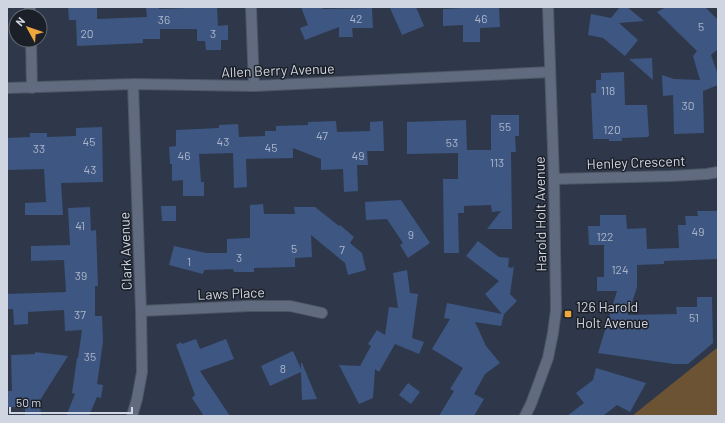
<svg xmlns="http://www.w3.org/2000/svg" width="725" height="423" font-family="Barlow,sans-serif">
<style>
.green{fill:#6b5333}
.building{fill:#3e5682}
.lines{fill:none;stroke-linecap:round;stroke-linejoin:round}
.street-casing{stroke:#4e5664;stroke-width:12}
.street{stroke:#606b7f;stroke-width:10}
.poi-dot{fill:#eea73d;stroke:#1b1f27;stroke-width:1.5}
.labels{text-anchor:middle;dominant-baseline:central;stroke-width:3;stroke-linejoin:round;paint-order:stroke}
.number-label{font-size:12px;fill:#acb6c9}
.street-label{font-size:14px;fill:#d0d6e1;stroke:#1b1f27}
.poi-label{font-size:14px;fill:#d0d6e1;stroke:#1b1f27;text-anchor:start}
</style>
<rect width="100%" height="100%" fill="#2e384a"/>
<path class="green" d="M718,347V416H632Z"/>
<path class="building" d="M68,7H97V19L147,17L146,7H159V9L217,7L218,26L228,25V40H221V50H206L205,41H197V29H160V39H143V43L77,46L76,20H69Z
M301,7H322L323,9L372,8L373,28H352L353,37H339V27L305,40L300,28L308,25Z
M394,7H416L424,26L402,35L390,8H394Z
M482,7H499L500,27L480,28V42H463V25L443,26V9Z
M620,7H627L644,21L619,23L638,40L625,56L603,38L588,35L591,14L611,18Z
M666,7H705L718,20V49L711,55L718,75V85L703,91L704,133L674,134L673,95L663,96L662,75L674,79L700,80L693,56L697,51L657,12Z
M652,58L653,80L629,59Z
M624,72L625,105H647L649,136H648V137L622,138V141H609V139H593L591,93H596V80H601V73Z
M491,115H519V136H515L516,152H511L512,229H487L501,211L492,212L491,205L464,206V213H458L459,253H444L443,179H458V153L407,154V122L466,120L467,150H491Z
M336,121L337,132L370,131V122L383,121L384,151H367L368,165H357L358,191L344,192L343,169L321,170V159L293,148V158L246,159L247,187L234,188L233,153L199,154L201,182H204V196H183V180L172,181V164H170L169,147L176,146V130L219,128V125L238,124L239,137L265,136V131H276V126L308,125V122Z
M102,127L103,182L61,183L63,215H25V203L46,202L44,169L7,170V138L30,137V133H47V137L76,136V128Z
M401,200L430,243L408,258L400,245L403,243L387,219L366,220L365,202Z
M263,204L264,214H295L294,207H315L339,226L340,225L354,237L350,243L362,253L366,270L348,275L345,263L311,235L312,257L295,258V267L254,268V272H234L233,269L204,270L203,274L169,265L174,246L206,253H227V239L250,238V205Z
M161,206H176V221H162Z
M90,207L91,231L96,230L98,286H95V316H102L103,342L97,384L103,385L101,398L97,397L89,416H66L75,394L72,393L77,358H78L82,330L65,331L64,310L28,312V324L14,325L13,309H7V294L66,292L64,260L31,261V246L70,245L68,208Z
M697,211H718V259L664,261V264L637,265V287L628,315L677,314L676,307H697V297H712L713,343L688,364H674L598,353L617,291H597V277H604V245H589L588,226H600V215H626L627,229L646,228L647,249L679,248L678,225H686L685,216H698Z
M478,241L499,257L509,258L508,267L512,268L514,266L510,294L517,301L504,314L501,326L475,322L486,346L500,363L485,374L474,394L484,399L474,416H439L454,391L450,389L463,368L432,349L450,319L444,318L447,303L502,314L485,294L499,281L466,256Z
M407,270L410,293L418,294L412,338L424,342L419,354L395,344L379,372L375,369L373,398L359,404L339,365L360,366L371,346L368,344L377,330L385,335L389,307L398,308L393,273Z
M196,339L200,349L226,339L234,359L200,371L230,416H204L192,398L195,395L176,345L181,342L182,344Z
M293,351L301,369V363H302L317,399L302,400L301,372L270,386L261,366Z
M35,352L68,356L40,400L41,416H25V407H7V391H12L11,355L35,354Z
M596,368L646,383L630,412L617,405L603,416H567L584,403L576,393L593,380Z
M408,383L420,392L411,404L399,395Z"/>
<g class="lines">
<defs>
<path id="street" d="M30,7V16
M251,7L254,86
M31,40L32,88
M7,88L133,84L254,86L550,72
M554,179L671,176L707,174L718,172
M141,311L249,306H290L322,313
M132,416L137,399L142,372L141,311L133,84
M525,416L531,404L548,358L553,333L556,310L554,179L548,7"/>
</defs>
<use href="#street" class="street-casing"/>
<use href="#street" class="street"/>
</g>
<rect class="poi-dot" x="564" y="310" width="8" height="8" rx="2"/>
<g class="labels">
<g class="number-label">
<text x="356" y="18">42</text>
<text x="481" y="18">46</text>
<text x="164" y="19">36</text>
<text x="701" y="26">5</text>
<text x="87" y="33">20</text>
<text x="213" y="33">3</text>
<text x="608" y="90">118</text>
<text x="688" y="105">30</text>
<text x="505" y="126">55</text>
<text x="612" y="129">120</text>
<text x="322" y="135">47</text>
<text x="89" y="141">45</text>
<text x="223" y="141">43</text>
<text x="452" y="142">53</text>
<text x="271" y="147">45</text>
<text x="39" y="148">33</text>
<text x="184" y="155">46</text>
<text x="358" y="155">49</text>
<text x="497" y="162">113</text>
<text x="90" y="169">43</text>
<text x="80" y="225">41</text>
<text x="698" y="231">49</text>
<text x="411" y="234">9</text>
<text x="605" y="236">122</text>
<text x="294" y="248">5</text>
<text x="342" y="249">7</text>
<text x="239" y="257">3</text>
<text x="189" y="261">1</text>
<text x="620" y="269">124</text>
<text x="81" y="275">39</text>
<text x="80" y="314">37</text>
<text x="694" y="317">51</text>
<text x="90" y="356">35</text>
<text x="283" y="368">8</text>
</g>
<g class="street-label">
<text transform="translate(278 70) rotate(-2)">Allen Berry Avenue</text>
<text transform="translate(636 162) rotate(-2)">Henley Crescent</text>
<text transform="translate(540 214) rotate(-91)">Harold Holt Avenue</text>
<text transform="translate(125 251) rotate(-92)">Clark Avenue</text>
<text transform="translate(231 293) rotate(-2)">Laws Place</text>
</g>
<g class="poi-label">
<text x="576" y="306">126 Harold<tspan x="576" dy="16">Holt Avenue</tspan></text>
</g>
</g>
<rect width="725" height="423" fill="none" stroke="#d0d6e1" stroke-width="16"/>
<g transform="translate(28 28) rotate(310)"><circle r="19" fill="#1b1f27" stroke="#636871"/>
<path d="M0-3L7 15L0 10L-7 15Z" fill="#eea73d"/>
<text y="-6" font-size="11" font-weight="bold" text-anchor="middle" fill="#d0d6e1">N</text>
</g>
<path d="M10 407v6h122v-6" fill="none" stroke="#d0d6e1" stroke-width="2"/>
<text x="16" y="407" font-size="12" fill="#d0d6e1" stroke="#1b1f27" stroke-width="3" paint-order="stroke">50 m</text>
</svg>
